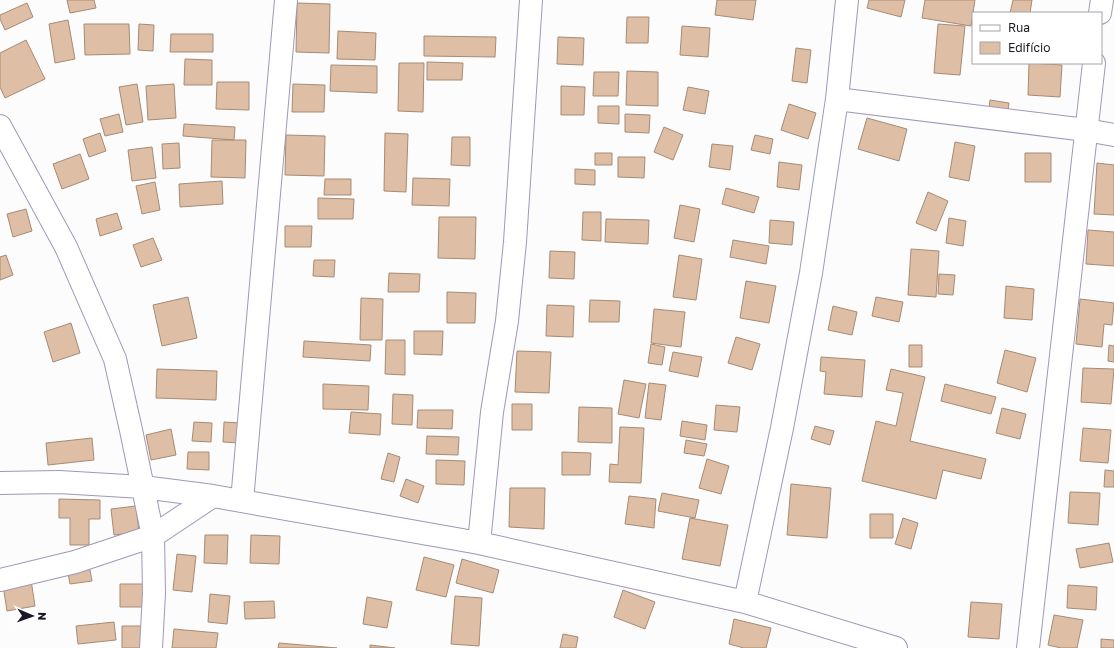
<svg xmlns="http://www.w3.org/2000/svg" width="1114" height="648" font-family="'Golos Text',sans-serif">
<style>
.building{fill:#debea4;stroke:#a68b75}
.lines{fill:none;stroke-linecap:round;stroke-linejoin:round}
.minor-casing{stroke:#9f98b7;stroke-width:24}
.minor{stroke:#fff;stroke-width:22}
</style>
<rect width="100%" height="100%" fill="#fcfcfc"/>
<path class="building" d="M67,0H94L96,8L70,13Z
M717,0H756L753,20L715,15Z
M869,0H905L901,17L867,8Z
M925,0H975L971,26L922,18Z
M1013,0H1032L1030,13H1010Z
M27,3L33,17L5,30L0,19V15Z
M297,3L330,4L329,53L296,52Z
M627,17H649L648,43H626Z
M68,20L75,59L55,63L49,24Z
M84,24H129L130,54L85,55Z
M139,24L154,25L153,51L138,50Z
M938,24L965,26L960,75L934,73Z
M682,26L710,28L708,57L680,55Z
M338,31L376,33L375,60L337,59Z
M171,34H213V52H170Z
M424,36L496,37L495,57L424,56Z
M558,37L584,38L583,65L557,64Z
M26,40L45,79L5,98L0,87V53Z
M796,48L811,50L807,83L792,81Z
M185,59L212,60V85H184Z
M427,62L463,63L462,80H427Z
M399,63H424L423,112L398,111Z
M1029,63L1062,65L1060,97L1028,95Z
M331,65L377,66V93L330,91Z
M627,71L658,72V106L626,105Z
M594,72H619L618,96H593Z
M217,82H249V110L216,109Z
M137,84L143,122L126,125L119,87Z
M174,84L176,118L148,120L146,86Z
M293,84L325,85L324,112H292Z
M561,86L585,87L584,115H561Z
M688,87L709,91L705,114L683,110Z
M990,100L1009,103L1007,118L988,115Z
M789,104L816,113L808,139L781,130Z
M598,106H619V124L598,123Z
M119,114L123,132L105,136L100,119Z
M625,114L650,115L649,133L625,132Z
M867,118L907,129L899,161L858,149Z
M184,124L235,127L234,140L183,136Z
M664,127L683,135L673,160L654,152Z
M100,133L106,151L89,157L83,139Z
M385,133L408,134L406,192L384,191Z
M286,135L325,136L324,176L285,175Z
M755,135L773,139L770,154L751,150Z
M452,137H470V166L451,165Z
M212,140H246L245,178L211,177Z
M955,142L975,146L969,181L949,177Z
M179,143L180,168L163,169L162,144Z
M712,144L733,146L730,170L709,167Z
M152,147L156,178L132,181L128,150Z
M595,153H612V165H595Z
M1025,153H1051V182H1025Z
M80,154L89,179L62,189L53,164Z
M618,157H645L644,178L618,177Z
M779,162L802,165L799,190L777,187Z
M1097,163L1114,165V215L1094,214Z
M575,169L595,170V185L575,184Z
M413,178L450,179L449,206L412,205Z
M325,179H351V195H324Z
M222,181L223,204L180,207L179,184Z
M155,182L160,210L142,214L136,186Z
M726,188L759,197L754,213L722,204Z
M928,192L948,201L936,231L916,223Z
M318,198L354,199L353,219H318Z
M680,205L700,209L694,242L674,238Z
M26,209L32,231L13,237L7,214Z
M583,212H601V241L582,240Z
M117,213L122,229L100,236L96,219Z
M439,217H476L475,259L438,258Z
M949,218L966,221L963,246L946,243Z
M606,219L649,220L648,244L605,242Z
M770,220L794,222L792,245L769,243Z
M285,226H312L311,247H285Z
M1088,230L1114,232V266L1086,264Z
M153,238L162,260L141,267L133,245Z
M733,240L769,246L766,264L730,257Z
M911,249L939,251L936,297L908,295Z
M550,251L575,252L574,279L549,278Z
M6,255L13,275L0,280V257Z
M679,255L702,259L696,300L673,297Z
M314,260H335L334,277L313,276Z
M389,273L420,274L419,292H388Z
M939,274L955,275L953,295L938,294Z
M746,281L776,286L769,323L740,318Z
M1006,286L1034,289L1032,320L1004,318Z
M447,292L476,293L475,323H447Z
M188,297L197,338L162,346L153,305Z
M876,297L903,302L899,322L872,316Z
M361,298L383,299L382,340H360Z
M1080,299L1114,303L1112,325L1104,324L1102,347L1076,344Z
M590,300L620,301L619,322H589Z
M547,305L574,306L573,337L546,336Z
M833,306L857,312L852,335L828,330Z
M654,309L685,312L681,347L651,343Z
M71,323L80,353L53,362L44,332Z
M414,331H443L442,355L414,354Z
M736,337L760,344L752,370L728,363Z
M386,340H405V375L385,374Z
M304,341L371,345L370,361L303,357Z
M651,344L665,347L662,365L648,363Z
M909,345H922V367H909Z
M1109,345L1114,346V362L1108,361Z
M1005,350L1036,358L1027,392L997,383Z
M517,351L551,352L549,393L515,392Z
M673,352L702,357L698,377L669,371Z
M821,357L865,360L862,397L824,394L826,372L820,371Z
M1083,368L1114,369L1111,404L1081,402Z
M157,369L217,371L216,400L156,398Z
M891,369L925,377L910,441L986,459L981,479L943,470L936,499L862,481L876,421L896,426L903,393L886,390Z
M624,380L646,384L639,418L618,414Z
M649,383L666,385L661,420L645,418Z
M323,384L369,386L368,410L323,409Z
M945,384L996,397L991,414L941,401Z
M393,394L413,395L412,425L392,424Z
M512,404H532V430H512Z
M716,405L740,407L737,432L714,430Z
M579,407L612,408V443L578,442Z
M1002,408L1026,414L1020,439L996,433Z
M418,410H453L452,429L417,428Z
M351,412L381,414L380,435L349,433Z
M682,421L707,425L705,440L680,436Z
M194,422L212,423L211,442L192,441Z
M224,422L240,423L239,443L223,442Z
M815,426L834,431L830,445L811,439Z
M620,427L644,428L641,483L609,482L610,464L618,465Z
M1083,428L1111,430L1108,463L1080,461Z
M171,429L176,455L151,460L146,435Z
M427,436L459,437L458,455L426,454Z
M92,438L94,460L48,465L46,443Z
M686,440L707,444L704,456L684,453Z
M188,452H209V470L187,469Z
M562,452L591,453L590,475H562Z
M388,453L400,457L394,482L381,479Z
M707,459L729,466L721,494L699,488Z
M436,460L465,461L464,485L436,484Z
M1105,470L1114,471V487H1104Z
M406,479L424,486L418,503L400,496Z
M791,484L831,488L827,538L787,535Z
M510,488H545L544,529L509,527Z
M1070,492L1100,493L1098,525L1068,523Z
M662,493L699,500L695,518L658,511Z
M629,496L656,499L654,528L625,524Z
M59,499L100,500V519H89V545H70V518H59Z
M136,506L139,532L114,535L111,509Z
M870,514H893V538H870Z
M690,518L728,525L720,566L682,559Z
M903,518L918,523L911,549L895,544Z
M205,535H228L227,564L204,563Z
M251,535L280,536L279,564L250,563Z
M1109,543L1113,562L1080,568L1076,549Z
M177,554L196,556L192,592L173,590Z
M424,557L454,565L446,597L416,590Z
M462,559L499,570L493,593L456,583Z
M89,565L92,581L70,584L67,568Z
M31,580L35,606L7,611L3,585Z
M120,584H143V607H120Z
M1068,585L1097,587L1096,610L1067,608Z
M623,590L655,602L645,629L614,617Z
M210,594L230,596L227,624L208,622Z
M455,596L482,598L479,646L451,644Z
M367,597L392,602L387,628L363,624Z
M274,601L275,618L245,619L244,602Z
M971,602L1002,604L999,639L968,637Z
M1054,615L1083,620L1077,648H1061L1048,645Z
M734,619L771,628L766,648H744L729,644Z
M114,622L116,640L78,644L76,626Z
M122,626H143V648H122Z
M174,629L218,633L216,648H172Z
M563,634L578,637L576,648H560Z
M1101,639L1114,640V648H1101Z
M279,643L337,648H278Z
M370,645L395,648H370Z"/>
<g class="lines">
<defs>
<path id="minor" d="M1100,13L1102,0
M837,99L1086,130L1114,135
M0,126L66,247L115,359L131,430L153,536L154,593L151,648
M0,483L59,482L143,487L213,496L479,543L745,602L896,648
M242,501L286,0
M479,543L492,412L507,321L515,242L531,0
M0,580L75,562L153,536L213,496
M745,602L782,428L811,273L837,99L847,0
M1028,648L1094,63"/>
</defs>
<use href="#minor" class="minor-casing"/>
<use href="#minor" class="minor"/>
</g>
<rect x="972" y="12" width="130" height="52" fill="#ffffff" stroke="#a4a3a7"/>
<rect x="980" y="25" width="20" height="6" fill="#ffffff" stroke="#a4a3a7"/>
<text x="1008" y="32" font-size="12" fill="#1b1823">Rua</text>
<rect x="980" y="42" width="20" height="12" fill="#debea4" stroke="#a4a3a7"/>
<text x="1008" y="52" font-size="12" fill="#1b1823">Edifício</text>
<g transform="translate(32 616) rotate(92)" stroke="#ffffff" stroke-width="3" paint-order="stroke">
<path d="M0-3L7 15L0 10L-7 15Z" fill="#1b1823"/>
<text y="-6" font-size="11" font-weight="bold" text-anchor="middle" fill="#1b1823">N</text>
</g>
</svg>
